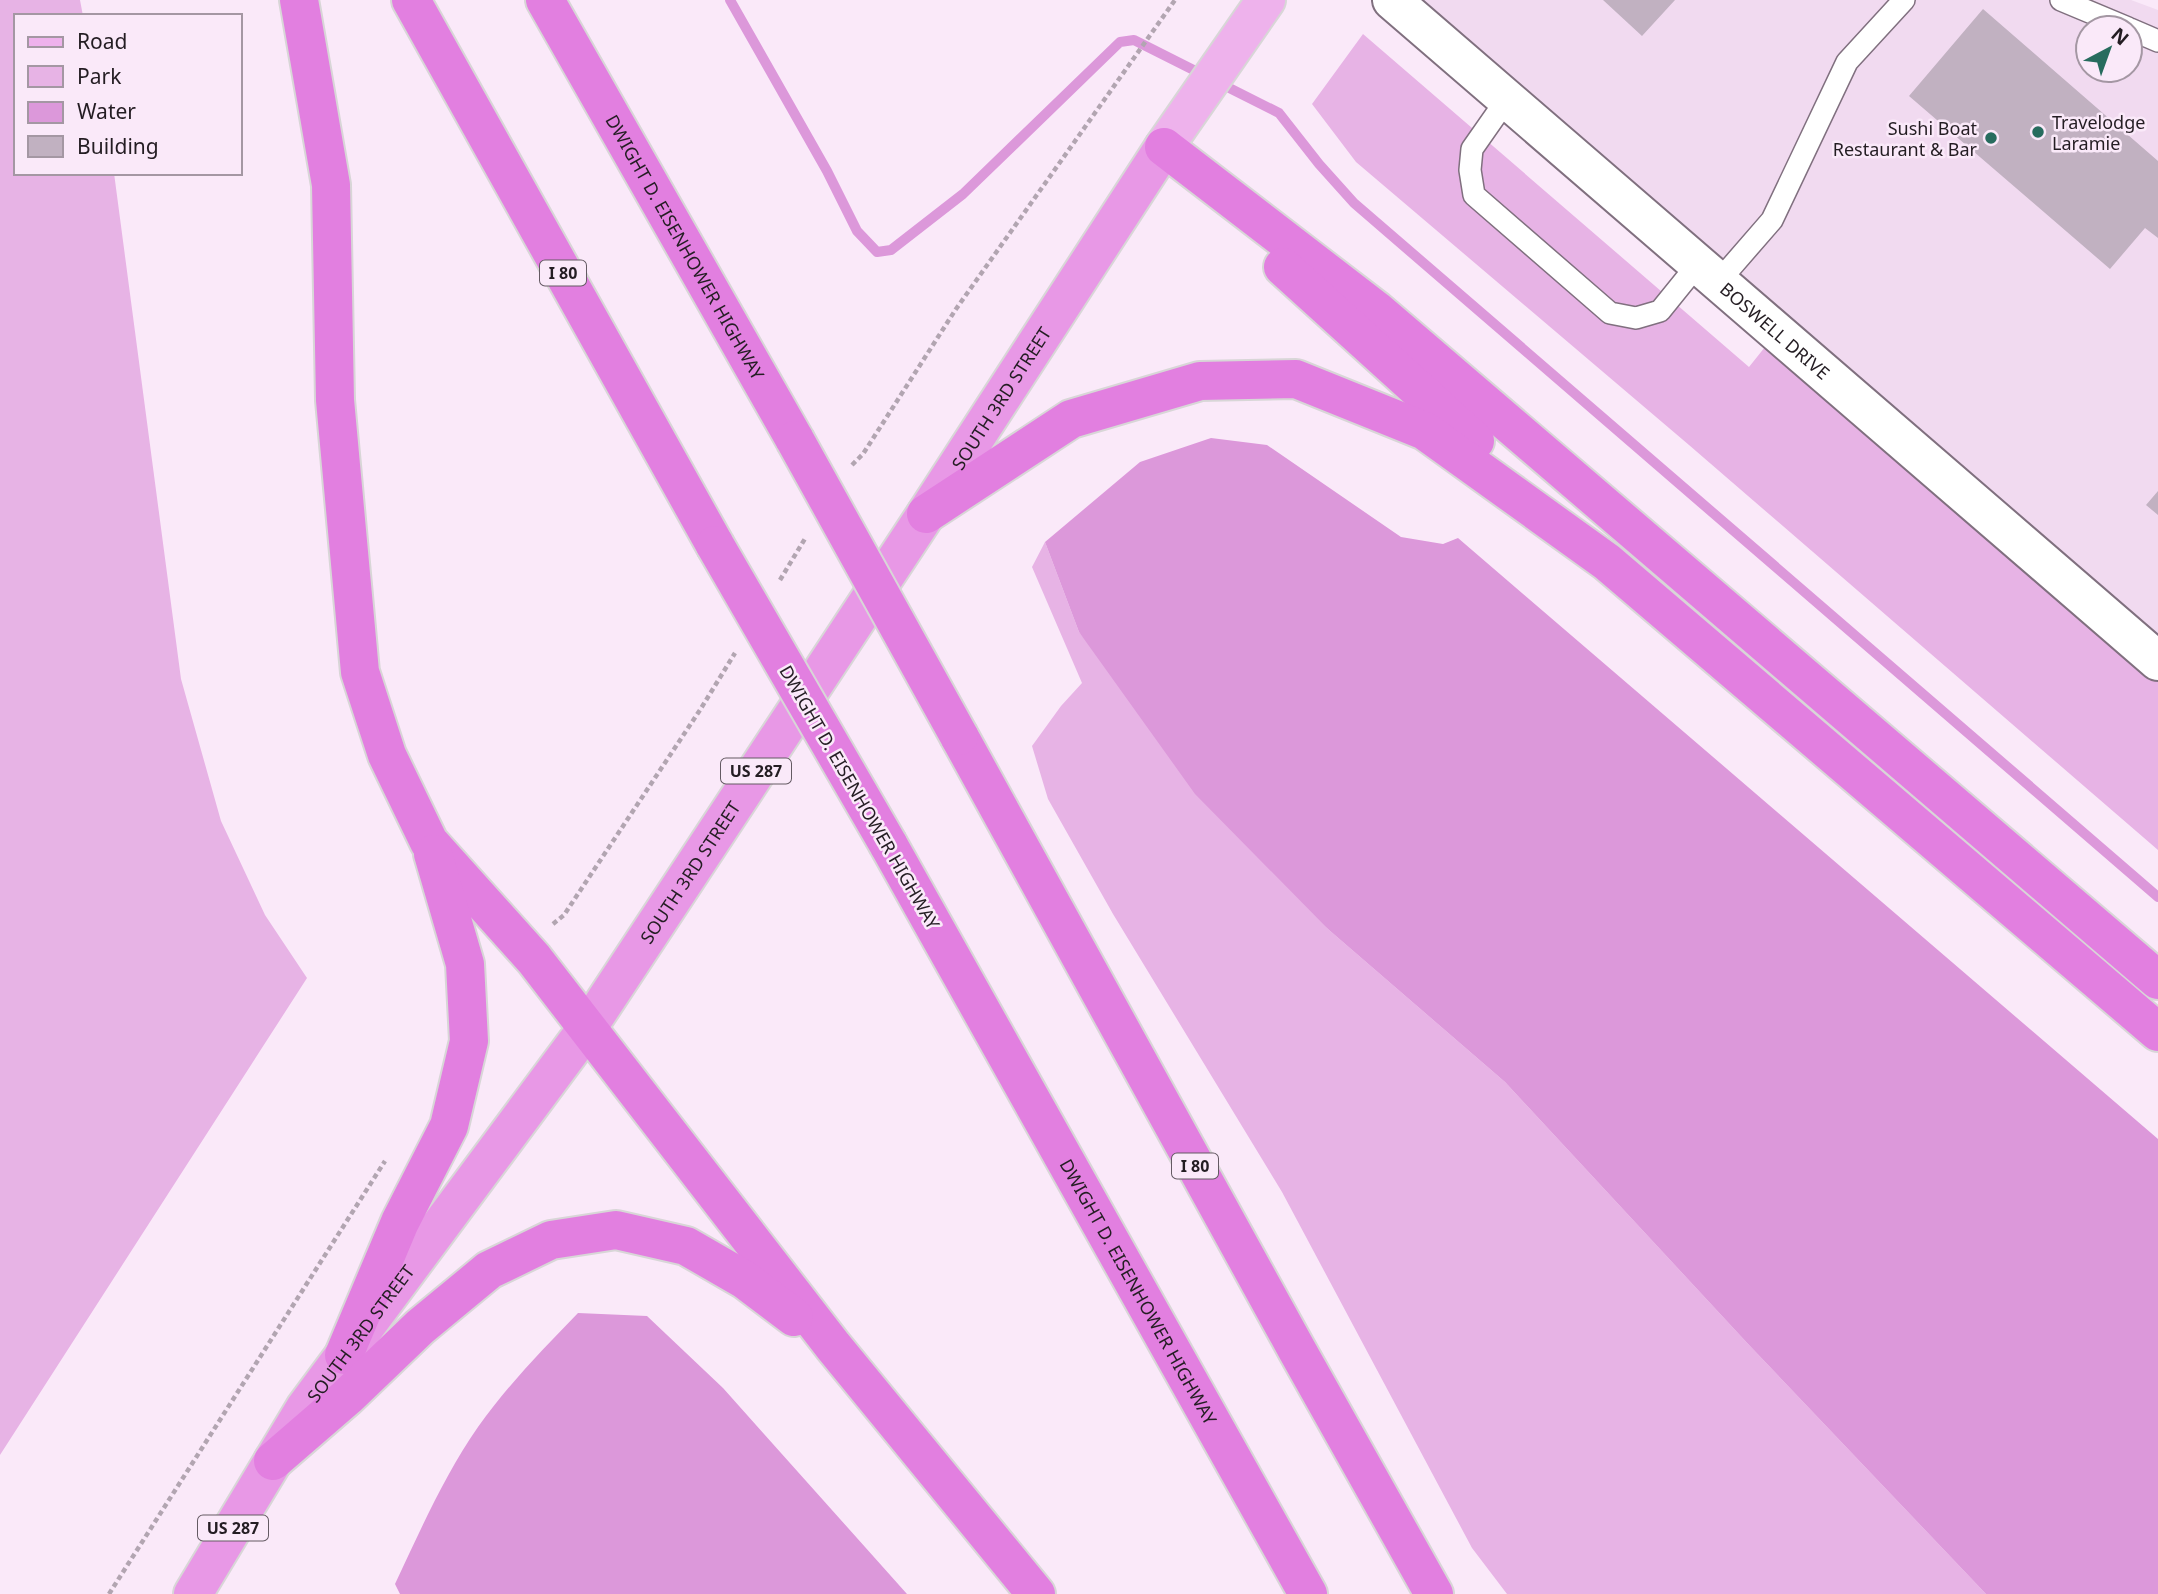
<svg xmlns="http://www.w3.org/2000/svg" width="2158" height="1594" font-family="'Noto Sans',sans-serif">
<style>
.built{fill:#f1daf0;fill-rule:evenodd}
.green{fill:#e7b3e5}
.water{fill:#dc98da}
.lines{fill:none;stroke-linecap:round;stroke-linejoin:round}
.stream{stroke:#dc98da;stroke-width:10}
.building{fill:#c1b1c1}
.service-casing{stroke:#80707f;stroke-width:24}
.tertiary-casing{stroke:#80707f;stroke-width:42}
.primary-casing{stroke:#d8d6d7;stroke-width:42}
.trunk-casing{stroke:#d8d6d7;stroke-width:42}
.motorway-casing{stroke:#d8d6d7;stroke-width:42}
.path{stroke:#b2a5b1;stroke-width:4.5;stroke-dasharray:5 3.5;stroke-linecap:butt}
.service{stroke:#fff;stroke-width:21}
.tertiary{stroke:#fff;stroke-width:38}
.primary{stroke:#eeb2ec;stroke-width:38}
.trunk{stroke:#e898e6;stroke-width:38}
.motorway{stroke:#e27fe0;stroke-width:38}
.motorway-bridge-casing{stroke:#d8d6d7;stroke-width:42;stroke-linecap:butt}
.motorway-bridge{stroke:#e27fe0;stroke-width:38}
.poi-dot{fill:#276c5e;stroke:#fae9f9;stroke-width:2.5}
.labels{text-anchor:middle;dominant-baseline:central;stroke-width:5;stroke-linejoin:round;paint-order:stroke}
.shield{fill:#fae9f9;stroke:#645a63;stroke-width:2}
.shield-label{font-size:16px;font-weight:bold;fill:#241d23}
.poi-label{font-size:18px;fill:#241d23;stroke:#fae9f9;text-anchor:start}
.street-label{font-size:18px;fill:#241d23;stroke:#fae9f9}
</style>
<rect width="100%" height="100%" fill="#fae9f9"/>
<path class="built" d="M1392,0H2131L2158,10V661ZM2088,28H2130V70H2088Z"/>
<path class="green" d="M0,0H80L83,16H16V173H114L181,679L221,821L265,915L307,978L0,1455Z
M1363,34L1749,367L1777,332L2158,661V850L1689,445L1356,162L1312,104Z
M1045,542L1079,632L1329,930L1505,1082L1749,1345L1986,1594H1507L1472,1548L1282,1192L1113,914L1048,799L1032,746L1061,706L1082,683L1032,567Z"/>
<path class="water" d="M1211,438L1267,445L1401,537L1443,544L1458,538L2158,1139V1594H1986L1749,1345L1505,1082L1329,930L1195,794L1079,632L1045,542L1140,462Z
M578,1313L647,1316L723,1388L907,1594H400L395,1584C420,1531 444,1476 478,1427C507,1386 543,1349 578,1313Z"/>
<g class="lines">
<path class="stream" d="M730,0L827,171L857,231L877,252L891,250L963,194L1120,42L1134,40L1279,113L1319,164L1354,203L2158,897"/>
</g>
<path class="building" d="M1603,0H1675L1642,36Z
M1983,9L2158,161V238L2145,228L2110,269L1909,96Z
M2158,491V515L2146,505Z"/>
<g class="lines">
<defs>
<path id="service" d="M2061,0L2128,28
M2130,29L2158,41
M1507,99L1472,149L1470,170L1474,195L1610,313L1636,318L1660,311L1698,264
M1719,281L1772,220L1847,62L1904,0"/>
<g id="tertiary">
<path id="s1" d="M1392,0L2158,661"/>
</g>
<path id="primary" d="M1164,147L1266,0"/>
<g id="trunk">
<path id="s2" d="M193,1594L305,1408L588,1027L926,514L1164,147"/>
</g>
<g id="motorway">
<path d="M299,0L331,185L335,400L360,672L387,755L429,842L534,959L833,1346L1036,1594"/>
<path d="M411,0L715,545"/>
<path id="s3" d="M545,0L795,440"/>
<path d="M1164,147L1376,310L2158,980"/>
<path d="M1283,267L1475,441"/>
<path d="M926,514L1071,419L1200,381L1296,379L1425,431L1607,562L2158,1032"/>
<path d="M959,736L1297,1350L1434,1594"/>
<path id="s4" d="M888,844L1308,1594"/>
<path d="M344,1355L400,1222L449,1126L469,1041L465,964L433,854"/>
<path d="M273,1461L347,1397L420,1327L489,1270L551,1240L616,1230L686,1246L745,1280L794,1317"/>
</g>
</defs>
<use href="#service" class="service-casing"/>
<use href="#tertiary" class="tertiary-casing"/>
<use href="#primary" class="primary-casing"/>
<use href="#trunk" class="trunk-casing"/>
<use href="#motorway" class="motorway-casing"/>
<path class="path" d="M852,465L863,454L956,309L1175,0
M780,580L806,537
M553,924L564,915L700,710L735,653
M109,1594L385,1161"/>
<use href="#service" class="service"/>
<use href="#tertiary" class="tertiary"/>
<use href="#primary" class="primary"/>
<use href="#trunk" class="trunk"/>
<use href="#motorway" class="motorway"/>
<defs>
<path id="motorway-bridge" d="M795,440L959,736
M715,545L888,844"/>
</defs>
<use href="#motorway-bridge" class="motorway-bridge-casing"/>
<use href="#motorway-bridge" class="motorway-bridge"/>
</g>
<g class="poi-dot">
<circle cx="2038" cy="132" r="7"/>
<circle cx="1991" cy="138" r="7"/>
</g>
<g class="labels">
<g class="shield">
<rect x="540" y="260.5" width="46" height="25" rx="5"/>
<rect x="721" y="758.5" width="70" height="25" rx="5"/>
<rect x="1172" y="1153.5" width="46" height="25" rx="5"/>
<rect x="198" y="1515.5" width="70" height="25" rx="5"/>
</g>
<g class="shield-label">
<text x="563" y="273">I 80</text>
<text x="756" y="771">US 287</text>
<text x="1195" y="1166">I 80</text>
<text x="233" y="1528">US 287</text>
</g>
<g class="poi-label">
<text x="2052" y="122">Travelodge<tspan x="2052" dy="21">Laramie</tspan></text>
<text x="1977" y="128" text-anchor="end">Sushi Boat<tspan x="1977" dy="21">Restaurant &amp; Bar</tspan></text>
</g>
<g class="street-label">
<text stroke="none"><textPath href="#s3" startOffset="284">DWIGHT D. EISENHOWER HIGHWAY</textPath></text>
<text stroke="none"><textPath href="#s1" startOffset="506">BOSWELL DRIVE</textPath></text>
<text stroke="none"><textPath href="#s2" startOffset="1444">SOUTH 3RD STREET</textPath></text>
<text transform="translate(860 797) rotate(60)">DWIGHT D. EISENHOWER HIGHWAY</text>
<text stroke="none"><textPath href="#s2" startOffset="877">SOUTH 3RD STREET</textPath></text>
<text stroke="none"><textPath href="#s4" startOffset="513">DWIGHT D. EISENHOWER HIGHWAY</textPath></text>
<text stroke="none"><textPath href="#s2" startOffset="310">SOUTH 3RD STREET</textPath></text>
</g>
</g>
<rect x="14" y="14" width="228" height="161" fill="#fae9f9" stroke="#a497a3" stroke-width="2"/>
<rect x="28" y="37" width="35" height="10" fill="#eeb2ec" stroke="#a497a3" stroke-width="2"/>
<text x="77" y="49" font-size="21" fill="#241d23">Road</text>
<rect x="28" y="66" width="35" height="21" fill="#e7b3e5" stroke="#a497a3" stroke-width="2"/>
<text x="77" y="84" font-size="21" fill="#241d23">Park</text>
<rect x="28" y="102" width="35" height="21" fill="#dc98da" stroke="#a497a3" stroke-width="2"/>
<text x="77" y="119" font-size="21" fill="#241d23">Water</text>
<rect x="28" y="136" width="35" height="21" fill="#c1b1c1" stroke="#a497a3" stroke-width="2"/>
<text x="77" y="154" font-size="21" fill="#241d23">Building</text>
<g transform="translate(2109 49) rotate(41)"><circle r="33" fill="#fae9f9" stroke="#a497a3" stroke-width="2"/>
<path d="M0-5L12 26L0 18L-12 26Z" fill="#276c5e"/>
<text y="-10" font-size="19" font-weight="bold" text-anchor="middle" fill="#241d23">N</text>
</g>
</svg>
